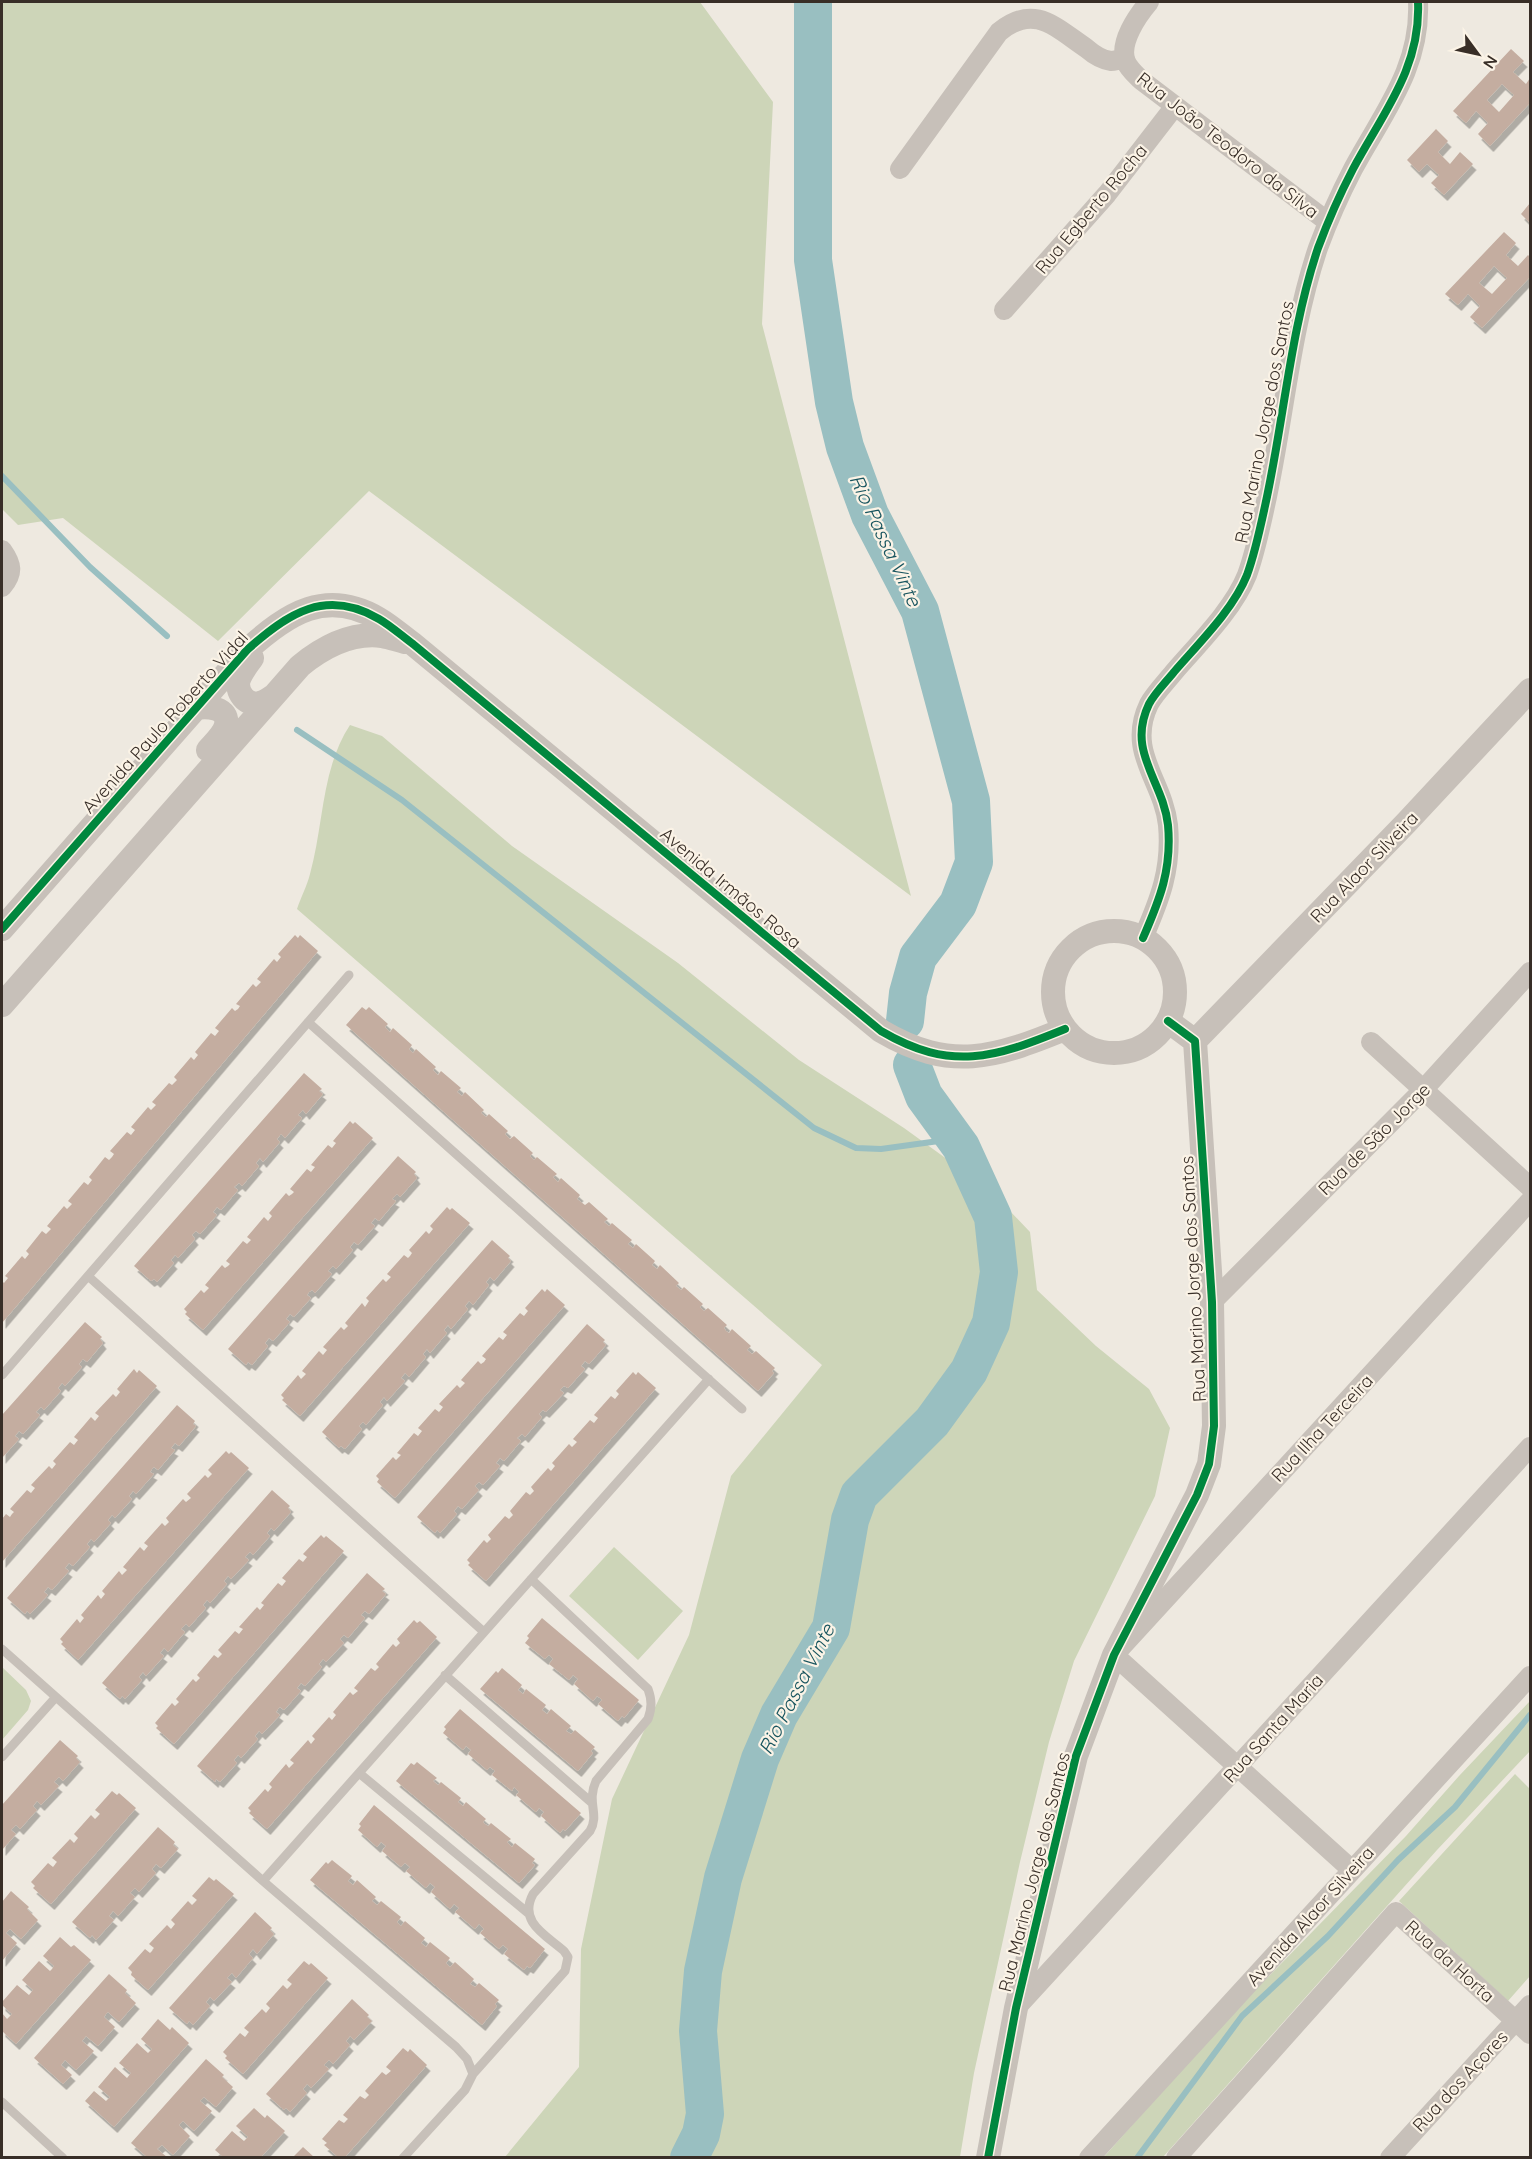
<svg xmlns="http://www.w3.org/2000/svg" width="1532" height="2159" font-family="Quicksand,sans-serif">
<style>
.green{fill:#cdd5b8}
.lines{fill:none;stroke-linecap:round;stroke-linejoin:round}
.stream{stroke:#99bfc1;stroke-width:6}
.river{stroke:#99bfc1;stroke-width:38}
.building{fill:#c4ada0;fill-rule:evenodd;filter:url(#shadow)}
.service{stroke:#c7c0b9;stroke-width:9}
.minor{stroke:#c7c0b9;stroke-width:20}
.tertiary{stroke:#c7c0b9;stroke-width:24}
.cycleway-casing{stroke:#fbf3e6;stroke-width:11}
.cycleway{stroke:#00873e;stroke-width:8}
.labels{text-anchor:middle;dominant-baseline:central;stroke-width:4.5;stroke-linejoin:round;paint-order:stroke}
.street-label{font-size:18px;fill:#382e27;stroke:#fbf3e6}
.water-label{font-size:20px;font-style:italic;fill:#17545e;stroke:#fbf3e6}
</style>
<defs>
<filter id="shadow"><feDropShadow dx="3.5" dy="6" stdDeviation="0" flood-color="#0004"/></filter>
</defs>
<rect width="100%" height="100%" fill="#eee9e0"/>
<path class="green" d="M2,2H700L773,102L762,324L911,896L369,491L218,641L63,518L18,525L2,509Z
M350,725L382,736L512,846L678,963L799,1060L904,1128L991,1191L1030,1232L1037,1290L1096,1346L1149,1389L1170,1428L1155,1496L1074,1661L1049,1742L1020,1862L974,2073L960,2157H505L579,2067L581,1949L612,1799L689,1635L731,1476L822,1365L297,909C301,897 307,886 310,874C324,824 321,769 350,725Z
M614,1547L683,1611L638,1660L569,1596Z
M2,1667L26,1690L31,1701L28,1710L2,1740Z
M1530,1701V1751L1437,1850L1163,2157L1103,2158L1220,2026L1406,1836L1459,1776Z
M1515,1774L1530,1789V1976L1508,2001L1399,1901Z"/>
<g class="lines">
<path class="stream" d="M2,476L90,567L167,636
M297,730L402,800L814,1128L856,1148L881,1149L946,1140L961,1147
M1137,2158L1242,2016L1328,1936L1398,1860L1455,1807L1530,1715"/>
<path class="river" d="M813,2V260L834,402L845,447L870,515L920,611L971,801L974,862L958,904L918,957L908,993L905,1021
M689,2158L701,2134L705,2114L698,2031L703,1971L723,1878L760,1759L779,1715L831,1628L850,1520L859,1495L932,1422L969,1371L991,1323L999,1272L993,1217L961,1147L924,1096L912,1065"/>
</g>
<path class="building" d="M1511,49L1524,61L1513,72L1526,84L1530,78V103L1490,146L1478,134L1488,123L1476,111L1466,123L1453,111ZM1502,84L1514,95L1499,112L1487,100Z
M1436,129L1448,141L1438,152L1450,164L1460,152L1473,164L1444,195L1431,183L1439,175L1427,164L1419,172L1407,160Z
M1530,203V223L1521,214Z
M1504,232L1516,243L1506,255L1518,266L1528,255L1530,257V277L1482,328L1470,317L1480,306L1468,294L1458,305L1445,294ZM1494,266L1507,278L1492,294L1479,283Z
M295,935L298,938L300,935L318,951L2,1323V1281L4,1283L8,1278L5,1276L22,1256L25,1259L29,1254L26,1251L42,1231L46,1234L51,1229L47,1226L64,1206L67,1209L72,1204L68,1201L84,1182L88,1185L92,1180L89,1177L105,1157L109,1160L112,1157L114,1154L110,1151L127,1132L131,1135L135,1130L131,1127L148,1107L151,1110L156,1105L152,1102L169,1083L172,1085L177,1080L174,1077L191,1057L194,1060L198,1055L195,1052L211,1033L215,1036L219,1031L215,1028L232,1008L235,1011L238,1009L240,1006L236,1004L253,984L256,987L261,982L257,979L274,959L277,962L281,957L278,954Z
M362,1007L366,1010L369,1007L388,1024L385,1027L390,1032L393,1028L412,1045L409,1049L413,1053L416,1049L436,1067L433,1070L438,1075L441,1071L461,1088L457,1092L462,1096L465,1092L484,1110L481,1113L486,1117L489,1114L508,1131L505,1134L510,1139L514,1136L533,1153L530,1156L534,1160L537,1157L557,1174L553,1177L558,1182L561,1178L580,1195L577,1199L585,1205L589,1202L608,1219L604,1222L609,1226L612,1223L632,1240L628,1244L633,1248L636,1244L655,1261L652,1265L657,1269L660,1265L679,1283L676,1286L681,1290L684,1287L703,1304L700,1307L704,1311L708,1308L727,1325L724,1328L726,1331L729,1333L732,1329L751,1346L747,1350L752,1354L756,1351L775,1368L772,1371L774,1373L758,1391L346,1025Z
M304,1073L322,1089L319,1091L323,1094L306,1114L303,1110L298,1115L302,1118L285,1138L281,1134L277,1139L280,1142L263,1162L260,1158L256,1163L259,1166L242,1186L239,1183L234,1187L238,1190L221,1210L217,1207L213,1212L217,1215L200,1234L196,1231L192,1235L195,1239L178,1258L175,1255L171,1260L174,1263L157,1282L154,1279L151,1281L134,1266Z
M350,1121L353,1124L355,1122L373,1138L203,1330L185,1314L187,1312L184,1309L201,1290L204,1293L209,1288L205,1285L222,1265L225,1268L228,1266L230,1264L226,1261L243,1241L247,1244L251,1240L247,1237L264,1217L268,1221L272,1216L269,1213L286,1193L289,1196L292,1194L294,1192L290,1189L307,1169L311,1172L315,1167L311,1165L328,1145L332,1148L336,1143L333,1141Z
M398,1156L416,1172L414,1174L417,1178L400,1197L397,1194L392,1199L396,1201L379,1221L375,1218L371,1223L375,1226L358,1245L354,1242L350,1247L353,1250L336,1269L333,1266L328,1271L332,1274L315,1293L312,1290L309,1292L307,1295L311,1298L294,1317L290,1314L286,1319L290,1322L273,1341L269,1338L265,1343L268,1346L252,1365L248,1362L246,1365L228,1349Z
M447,1207L450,1210L452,1208L470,1223L300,1416L282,1400L284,1398L281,1395L298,1375L301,1379L306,1374L302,1371L319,1351L323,1355L327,1350L323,1347L341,1327L344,1330L348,1326L345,1323L362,1303L365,1307L369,1301L366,1298L383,1279L386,1282L391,1277L387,1274L404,1255L408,1258L410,1256L412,1253L409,1250L426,1231L429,1234L433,1229L430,1226Z
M492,1240L510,1256L508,1258L511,1261L494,1281L490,1277L486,1282L489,1285L473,1305L469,1301L465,1306L468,1309L451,1329L448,1325L444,1330L447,1333L430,1353L427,1349L423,1354L426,1357L409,1377L405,1373L401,1378L405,1381L387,1401L384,1397L380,1402L383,1405L366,1425L363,1422L359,1426L362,1429L345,1449L341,1446L339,1448L322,1432Z
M542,1289L545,1292L547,1289L565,1305L395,1498L377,1482L379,1479L376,1476L393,1457L396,1460L401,1455L397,1453L414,1433L418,1436L422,1431L418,1428L435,1409L439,1412L443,1407L439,1404L457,1385L460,1388L465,1383L461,1380L478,1361L481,1364L484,1362L486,1359L482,1356L499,1337L503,1340L507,1335L503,1332L520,1313L524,1316L528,1311L525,1308Z
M85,1322L102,1337L100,1339L103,1343L87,1362L83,1359L79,1364L82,1367L65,1386L62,1383L58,1388L61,1391L44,1410L41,1407L36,1412L40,1415L23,1434L19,1431L15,1436L19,1439L2,1458V1415Z
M587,1324L605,1340L603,1342L606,1345L589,1364L585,1361L581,1366L585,1369L568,1388L564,1386L560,1390L564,1393L546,1412L543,1410L539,1414L542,1417L525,1437L522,1434L517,1438L521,1441L504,1461L500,1458L496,1463L500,1466L483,1485L479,1482L475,1486L479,1490L462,1509L458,1506L454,1511L457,1514L440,1533L437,1530L435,1533L417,1517Z
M134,1369L137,1373L139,1370L157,1386L2,1562V1519L6,1514L10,1517L12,1514L14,1512L10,1509L27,1490L31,1493L35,1488L31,1485L49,1466L52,1469L56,1464L53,1461L70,1442L74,1445L78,1440L74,1437L91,1417L95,1421L99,1416L95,1413L113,1394L116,1397L120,1392L117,1389Z
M633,1372L636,1375L638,1372L656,1388L486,1581L468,1565L470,1563L467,1560L484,1540L487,1543L491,1539L488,1535L505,1516L509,1519L513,1515L510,1511L526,1492L530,1495L534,1491L531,1487L548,1468L551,1471L555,1466L552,1463L569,1444L572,1447L577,1442L573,1439L590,1420L594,1423L598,1418L594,1415L611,1396L615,1399L619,1394L616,1391Z
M177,1405L195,1421L193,1424L196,1426L179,1446L175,1443L171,1448L175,1450L158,1470L154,1467L152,1469L150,1472L154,1474L136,1494L133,1491L129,1496L132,1499L115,1518L112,1515L108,1520L111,1523L94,1542L91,1539L87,1544L90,1547L73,1566L69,1563L65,1568L69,1571L52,1590L48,1587L44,1592L48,1595L30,1614L27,1611L25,1614L7,1598Z
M226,1451L229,1454L231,1452L249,1468L78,1660L61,1644L63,1642L60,1639L77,1619L80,1623L84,1618L81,1615L98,1595L101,1599L105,1594L102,1591L119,1571L122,1575L127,1570L123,1567L140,1547L144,1551L148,1546L144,1543L162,1523L165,1526L169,1522L166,1518L183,1499L186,1502L191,1498L187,1494L205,1475L208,1478L212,1474L208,1470Z
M272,1490L290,1506L288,1508L291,1512L274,1531L271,1528L267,1533L270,1536L253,1555L250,1552L245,1557L249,1560L231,1579L228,1576L224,1581L227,1584L210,1603L207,1600L203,1605L206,1608L189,1627L186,1624L181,1629L185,1632L168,1652L164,1648L160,1653L164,1656L146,1676L143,1672L139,1677L142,1680L125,1699L122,1696L120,1699L102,1683Z
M321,1535L324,1538L326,1536L344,1551L174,1744L156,1728L158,1726L155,1723L172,1703L175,1706L179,1702L176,1699L193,1679L196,1682L200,1678L197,1675L214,1655L218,1658L222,1654L218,1650L235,1631L239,1634L243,1629L239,1627L257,1607L260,1610L264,1605L261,1603L278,1583L282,1586L286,1581L282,1578L299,1559L303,1562L307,1557L303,1554Z
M367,1573L385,1589L382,1591L386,1594L369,1614L365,1611L361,1615L365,1618L348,1638L344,1635L340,1639L344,1643L326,1662L323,1659L319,1664L322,1667L305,1686L301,1683L297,1688L301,1691L284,1710L280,1707L278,1709L276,1712L280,1715L262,1734L259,1731L255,1736L258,1739L241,1758L238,1755L234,1760L237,1763L220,1782L216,1779L215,1782L197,1766Z
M542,1618L639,1700L624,1718L622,1716L618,1721L598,1704L602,1700L600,1698L597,1696L593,1701L574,1684L578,1679L573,1675L569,1680L549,1664L553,1659L549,1655L545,1659L525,1643L529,1638L527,1636Z
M414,1620L417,1623L420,1621L437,1637L267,1829L249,1813L251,1811L248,1808L265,1789L268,1792L272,1787L269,1784L286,1764L289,1768L294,1763L290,1760L308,1740L311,1744L315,1739L312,1736L329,1717L332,1720L336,1715L333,1712L350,1692L353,1695L358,1691L354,1688L371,1668L375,1671L379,1667L376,1664L393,1644L396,1647L400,1643L397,1639Z
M502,1668L522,1685L518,1690L523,1694L526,1689L546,1705L542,1710L547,1714L551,1709L571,1726L566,1731L571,1734L575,1730L595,1747L591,1751L593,1753L578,1771L480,1689L496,1671L498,1673Z
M460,1709L581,1813L565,1831L563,1829L560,1833L541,1816L544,1812L539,1808L536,1812L516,1795L519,1792L514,1787L512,1791L492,1775L495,1771L490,1767L487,1770L468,1754L471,1750L466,1746L463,1750L443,1733L446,1729L444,1727Z
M60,1740L78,1756L76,1758L80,1762L63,1781L59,1777L54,1782L59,1786L41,1805L37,1801L33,1806L37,1810L20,1829L16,1825L11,1830L16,1834L2,1850V1805Z
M417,1762L437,1778L433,1781L438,1785L441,1782L461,1798L458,1802L463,1806L466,1802L486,1819L483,1822L485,1824L488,1826L491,1823L511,1839L507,1842L512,1847L515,1843L535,1859L532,1863L535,1865L519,1883L396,1781L411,1763L414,1765Z
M112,1791L117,1795L119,1793L136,1808L51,1904L33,1888L35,1886L31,1882L48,1863L53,1867L57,1862L52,1858L70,1839L74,1843L78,1838L74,1834L91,1815L95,1819L100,1814L95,1810Z
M374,1805L545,1949L530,1968L527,1966L524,1970L504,1954L508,1949L503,1945L499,1949L480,1933L484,1929L479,1924L475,1929L455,1912L459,1908L454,1904L450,1909L431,1892L435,1887L430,1883L426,1888L406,1871L410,1867L405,1863L401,1867L382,1851L386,1846L381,1842L377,1847L358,1830L361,1826L359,1824Z
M158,1827L175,1842L173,1845L178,1849L161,1868L156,1864L152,1869L156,1873L139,1892L135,1888L130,1893L135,1897L118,1916L113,1911L109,1916L114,1920L96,1940L92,1935L90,1938L72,1922Z
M332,1860L352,1876L348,1881L353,1885L357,1880L376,1897L372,1901L377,1905L381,1901L401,1917L397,1922L401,1926L405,1921L425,1938L421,1943L426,1947L430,1942L450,1958L446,1963L450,1967L455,1962L474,1979L470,1984L475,1987L479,1983L499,2000L495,2004L497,2006L482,2025L310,1880L326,1862L328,1864Z
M209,1877L214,1881L216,1879L234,1894L148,1990L131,1975L132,1972L128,1968L145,1949L150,1953L152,1951L154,1948L149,1944L167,1925L171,1929L175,1924L171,1920L188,1901L192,1905L197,1900L192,1896Z
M11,1891L29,1907L27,1909L38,1920L21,1939L10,1929L6,1933L17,1943L2,1961V1902Z
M255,1912L272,1928L270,1930L274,1934L257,1954L253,1949L249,1954L253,1958L236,1978L232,1973L227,1978L232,1982L214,2001L210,1997L206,2002L210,2006L193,2025L189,2021L187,2024L169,2008Z
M60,1937L71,1947L74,1945L91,1960L16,2044L2,2031V2013L7,2019L12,2014L2,2005V2002L17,1985L29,1995L33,1990L22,1980L39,1961L50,1971L52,1969L54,1966L43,1956Z
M304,1961L309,1965L311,1963L328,1978L243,2074L225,2058L227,2056L223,2052L240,2033L245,2037L249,2032L244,2028L262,2009L266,2013L270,2008L266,2004L283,1985L287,1989L292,1984L287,1980Z
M109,1974L127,1990L125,1993L136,2003L119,2022L108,2012L106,2014L104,2017L115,2027L98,2046L86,2036L82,2041L94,2051L76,2070L65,2060L61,2065L72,2075L63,2084L34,2058Z
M352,1999L369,2015L367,2017L372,2021L354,2040L350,2036L346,2041L350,2045L333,2064L329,2060L324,2065L329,2069L311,2088L307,2084L303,2089L307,2093L290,2112L286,2108L284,2110L266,2094Z
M158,2019L170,2030L172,2027L189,2043L114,2127L85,2101L94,2091L106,2101L110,2097L98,2087L115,2067L127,2078L131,2073L119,2063L137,2043L148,2053L152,2049L141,2039Z
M403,2048L408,2052L410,2049L427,2065L345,2157H338L324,2145L327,2143L322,2139L339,2120L344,2123L348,2119L343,2115L360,2096L365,2099L369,2095L365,2091L382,2072L386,2075L391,2071L386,2067Z
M206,2059L224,2075L222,2077L233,2087L216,2107L204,2097L200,2101L212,2111L194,2131L183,2121L179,2125L190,2136L173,2155L162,2145L157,2149L167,2157H147L131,2143Z
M254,2108L265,2118L267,2115L285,2131L261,2157H223L215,2150L232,2131L244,2141L248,2137L236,2126Z
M303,2147L314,2157H293Z"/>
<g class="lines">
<path class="service" d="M308,1022L742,1409
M88,1276L484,1632
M2,1375L349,975
M2,1649L263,1881L456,2047L467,2059L473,2074L465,2090L403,2158
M445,1675L591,1802
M2,1757L56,1697
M359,1773L528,1913
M263,1881L709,1379
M473,2074L565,1971L568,1957L564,1951C546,1935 518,1922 533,1894L590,1831C600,1814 586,1803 596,1781L648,1719C652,1708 652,1700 648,1689L531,1579
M2,2102L63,2158"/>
<path class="minor" d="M1149,2C1138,15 1118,43 1126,62C1129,69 1135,74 1141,80L1328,222
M900,169L999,32C1034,3 1055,27 1086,48C1093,54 1101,60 1111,61C1115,61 1120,59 1124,59
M1004,310L1107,194L1175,106
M2,550C12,564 14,573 2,587
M1143,938C1160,899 1172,869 1168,825C1163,780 1126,752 1149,704C1155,693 1166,682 1174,672C1198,644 1233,610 1247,575C1255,553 1260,529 1265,506C1284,421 1290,331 1318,248C1328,221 1340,194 1353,169C1383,113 1421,68 1418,2
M1371,1042L1530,1187
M1212,1302L1423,1090L1530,972
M1352,1870L1114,1655L1530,1201
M1016,2008L1530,1447
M1089,2158L1530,1676
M1176,2158L1396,1912L1530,2034
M1390,2158L1530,2005"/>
<path class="tertiary" d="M252,658C248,664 242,671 239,679C235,691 246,707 260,703C264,702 269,699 273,696
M196,708C207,706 229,707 226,725C224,734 214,743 208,750
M2,929L247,650C288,613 326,588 379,619C391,626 402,636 413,644L881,1031C951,1072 994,1058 1065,1029
M1053 992a61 61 0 1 1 122 0a61 61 0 1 1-122 0Z
M2,1005L300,666C322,648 351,632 382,636C389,637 397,640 405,642
M1195,1041L1406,823L1530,690
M988,2158L1016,2008L1076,1756L1114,1655L1197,1495L1209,1464L1214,1426L1212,1302L1195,1041L1168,1021"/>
<defs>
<path id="cycleway" d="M2,929L247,650C288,613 326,588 379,619C391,626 402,636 413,644L881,1031C951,1072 994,1058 1065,1029
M1143,938C1160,899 1172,869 1168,825C1163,780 1126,752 1149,704C1155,693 1166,682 1174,672C1198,644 1233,610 1247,575C1255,553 1260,529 1265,506C1284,421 1290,331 1318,248C1328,221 1340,194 1353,169C1383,113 1421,68 1418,2
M988,2158L1016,2008L1076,1756L1114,1655L1197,1495L1209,1464L1214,1426L1212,1302L1195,1041L1168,1021"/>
</defs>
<use href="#cycleway" class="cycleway-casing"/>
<use href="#cycleway" class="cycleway"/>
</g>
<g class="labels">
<g class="street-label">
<text transform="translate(1228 145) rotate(38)">Rua João Teodoro da Silva</text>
<text transform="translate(1091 209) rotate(-50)">Rua Egberto Rocha</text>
<text transform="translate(1264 422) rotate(-79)">Rua Marino Jorge dos Santos</text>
<text transform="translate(165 722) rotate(-48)">Avenida Paulo Roberto Vidal</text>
<text transform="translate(1364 867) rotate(-46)">Rua Alaor Silveira</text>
<text transform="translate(731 888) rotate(40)">Avenida Irmãos Rosa</text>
<text transform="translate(1374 1139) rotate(-45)">Rua de São Jorge</text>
<text transform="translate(1193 1279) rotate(-93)">Rua Marino Jorge dos Santos</text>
<text transform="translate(1322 1428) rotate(-47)">Rua Ilha Terceira</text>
<text transform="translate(1273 1728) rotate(-48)">Rua Santa Maria</text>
<text transform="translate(1034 1872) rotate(-76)">Rua Marino Jorge dos Santos</text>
<text transform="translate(1310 1916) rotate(-48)">Avenida Alaor Silveira</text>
<text transform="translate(1450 1961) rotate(42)">Rua da Horta</text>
<text transform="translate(1460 2081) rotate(-47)">Rua dos Açores</text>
</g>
<g class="water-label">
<text transform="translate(886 540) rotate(65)">Rio Passa Vinte</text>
<text transform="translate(796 1689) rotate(-63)">Rio Passa Vinte</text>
</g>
</g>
<rect width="1532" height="2159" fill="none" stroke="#382e27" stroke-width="6"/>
<g transform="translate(1478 54) rotate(123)" stroke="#fbf3e6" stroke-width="4.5" paint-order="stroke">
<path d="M0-4.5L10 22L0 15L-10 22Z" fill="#382e27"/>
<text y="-9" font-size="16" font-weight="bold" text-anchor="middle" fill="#382e27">N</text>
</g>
</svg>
